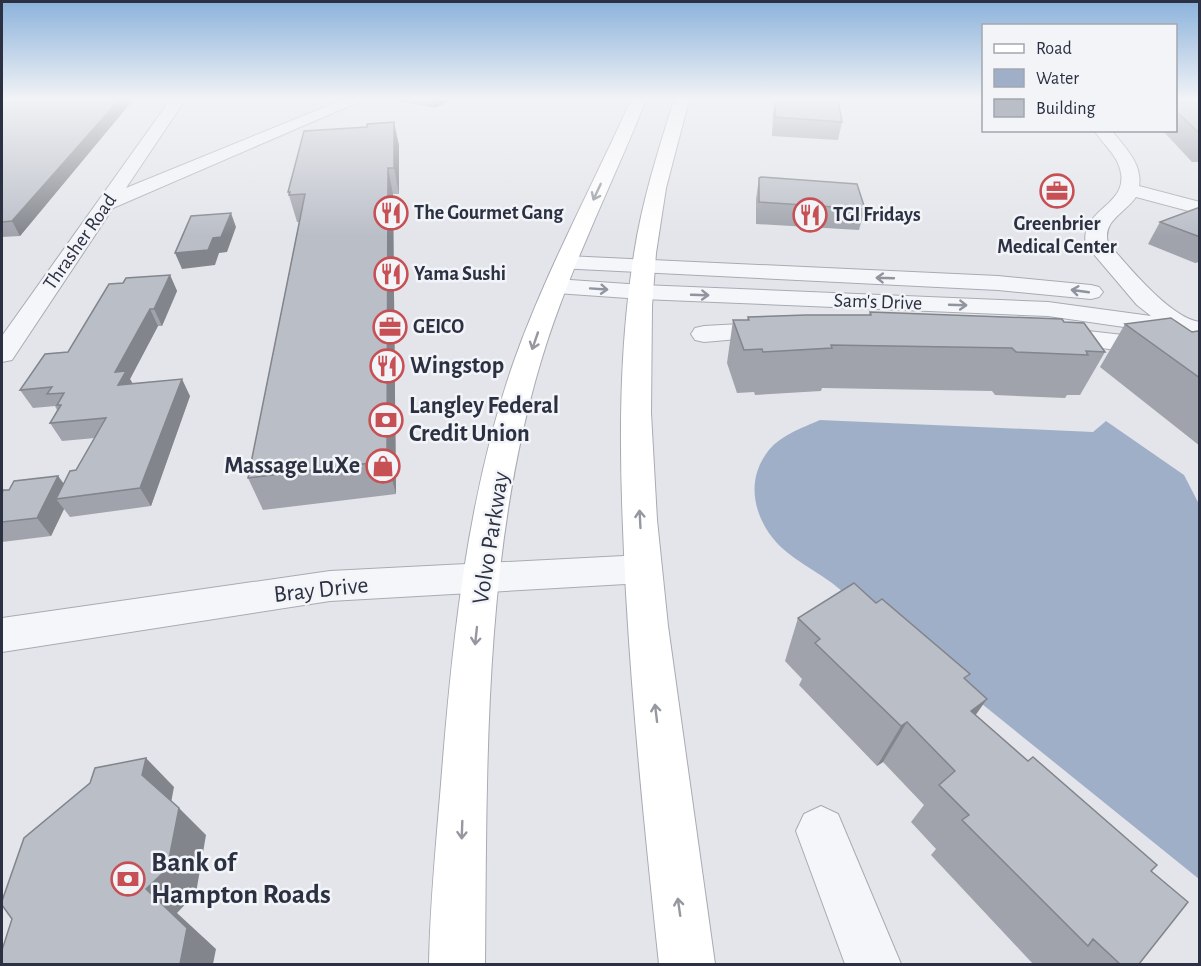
<svg xmlns="http://www.w3.org/2000/svg" width="1201" height="966" font-family="'Alegreya Sans',sans-serif">
<style>
.water{fill:#a0afc8}
.lines{fill:none;stroke-linecap:round;stroke-linejoin:round}
.street-casing{stroke:#a8abb4;stroke-width:2}
.secondary-casing{stroke:#a8abb4;stroke-width:2}
.primary-casing{stroke:#a3a8b5;stroke-width:2}
.street{fill:#f5f6f9;fill-rule:evenodd}
.secondary{fill:#fff;fill-rule:evenodd}
.primary{fill:#fff;fill-rule:evenodd}
.wall{fill:#a0a3ab}
.shaded-wall{fill:#82858b}
.building{fill:#babec7;stroke:#82858b;stroke-width:1.5}
.oneway{stroke:#9598a0}
.oneway2{stroke:#90949e}
.labels{text-anchor:middle;dominant-baseline:central;stroke-width:5;stroke-linejoin:round;paint-order:stroke}
.far-poi-label{font-size:20px;font-weight:bold;fill:#2b3142;stroke:#f2f4f8;text-anchor:start}
.far-street-label{font-size:20px;fill:#2b3142;stroke:#f2f4f8}
.poi-label{font-size:24px;font-weight:bold;fill:#2b3142;stroke:#f2f4f8;text-anchor:start}
.street-label{font-size:24px;fill:#2b3142;stroke:#f2f4f8}
.near-poi-label{font-size:28px;font-weight:bold;fill:#2b3142;stroke:#f2f4f8;text-anchor:start}
</style>
<rect width="100%" height="100%" fill="#e3e5ea"/>
<path class="water" d="M820,420L1093,432L1106,421L1184,475L1200,506L1199,879L832,583C816,571 789,557 776,542C754,517 746,482 766,454C778,436 802,428 820,420Z"/>
<g class="lines">
<defs>
<path id="street" d="M170,100H185L126,188L342,100H363L113,208L12,360L2,362V336Z
M1094,130H1111C1124,146 1143,164 1139,186L1200,202V214L1136,197C1124,214 1102,221 1108,243C1128,266 1170,318 1200,322V338L1048,316L642,299L556,293L548,291L544,286L548,281L556,279L642,285L1048,302L1151,316L1137,305L1086,245C1078,206 1138,206 1117,161C1111,150 1101,141 1094,130Z
M566,256L998,276L1091,285L1099,287L1103,292L1099,297L1091,299L998,290L558,268L555,263L558,258Z
M776,322L785,325L789,330L785,335L704,342L695,340L691,334L695,328L704,326Z
M1052,327L1159,339L1168,341L1172,347L1168,353L1159,355L1043,341L1039,335L1043,329Z
M643,555L656,559L662,569L656,579L643,583L330,601L2,652V618L330,571Z
M821,806L838,814L901,964H845L796,831L804,814Z"/>
<path id="secondary" d="M631,100H646C611,187 568,271 541,361C483,555 487,764 485,964H429C430,905 436,844 441,784C452,642 467,496 514,361C546,271 592,187 631,100Z
M674,100H689L666,188L656,253L652,306L651,413L657,520L668,626L715,964H659C646,841 633,717 626,593C620,480 616,366 634,254C642,201 658,151 674,100Z"/>
<path id="primary" d="M690,100L682,106L674,101L675,100Z
M1176,100H1200V107L1176,105Z"/>
</defs>
<use href="#street" class="street-casing"/>
<use href="#secondary" class="secondary-casing"/>
<use href="#primary" class="primary-casing"/>
<use href="#street" class="street"/>
<use href="#secondary" class="secondary"/>
<use href="#primary" class="primary"/>
</g>
<path class="wall" d="M2,100H133L20,236L2,237Z
M393,100H452L435,108Z
M775,100H838L842,122L838,140L772,136L773,113Z
M1176,101L1200,103V162H1192L1162,130H1176Z
M394,122L399,146V194H393L396,494L263,510L248,478L299,222H297L288,192Z
M759,178L865,209L859,230L756,224V199Z
M1200,207V262L1195,263L1148,244L1160,222Z
M170,275L177,291L162,326H158L130,379L133,384L190,396L151,506L70,517L64,509L51,536L2,542V494L9,490L58,476L64,484L76,470L95,438L62,441L50,423L57,410L55,406L33,408L20,390L68,352L123,283Z
M870,312L1105,352L1080,395H1067L1065,398L995,395L992,391L822,388L821,391L755,395L754,392L737,393L727,363L733,320H747L748,317L869,315Z
M1125,324L1200,332V446L1100,367Z
M798,618L966,680L975,715L1151,871L1139,964H1033L931,855L936,849L911,822L924,805L883,762L877,766L799,685L802,679L785,661Z"/>
<path class="shaded-wall" d="M119,100H133L20,236L12,221Z
M433,100H452L435,108Z
M394,122L399,146V194L394,168Z
M388,168L393,194L396,494L387,461Z
M231,213L236,227L227,252L219,253L215,265L182,269L175,253Z
M170,275L177,291L162,326L154,309Z
M150,309L158,326L130,379L135,388L118,385L115,372Z
M182,379L190,396L151,506L140,488Z
M58,476L71,494L56,499L64,509L51,536L37,518Z
M987,699L958,740L971,711Z
M907,722L883,762L877,766L901,726Z
M146,758L174,787L171,803L142,775Z
M179,808L206,835L196,893L177,913L216,949L213,964H180L146,889Z"/>
<path class="building" d="M2,100H119L12,221L2,222Z
M776,100H838L842,122L775,117Z
M1176,101L1200,103V134L1176,111Z
M394,122V168H388L387,461L248,478L305,194L289,195L290,192H288L304,131L367,127V124Z
M761,177L857,184L865,209L759,202V178Z
M1200,207V237L1160,222Z
M231,213L221,237L213,238L208,250L175,253L191,216Z
M170,275L154,309H150L115,372L126,371L118,385L182,379L140,488L56,499L70,471L76,470L106,418L50,423L61,405H57L64,393L47,394L52,387L20,390L45,354L68,352L109,284L123,283L126,278Z
M870,312L1062,319L1064,322L1084,323L1105,352L1086,351L1088,355L1016,352L1012,348L831,345L832,348L763,352L762,349L744,350L733,320H749L748,317L806,315H871Z
M1171,318L1192,332L1198,331L1200,332V378L1125,324Z
M58,476L37,518L2,522V494L3,490H9L14,481Z
M854,583L876,603L882,599L970,674L964,678L987,699L971,711L1028,761L1033,757L1157,865L1151,871L1188,902L1139,964H1120L1093,939L1088,946L962,820L969,815L939,785L955,771L907,722L901,726L815,643L820,639L798,618Z
M146,758L142,775L179,808L167,869L146,889L187,928L180,964H2V950L12,919L2,905V901L24,838L90,783L95,768Z"/>
<defs><path id="oneway-shaft" d="M-6 0H5M1.5-3L5.5 0L1.5 3" fill="none" stroke-width="1.6" stroke-linecap="round" stroke-linejoin="round" transform="scale(1.5)"/></defs>
<g class="oneway">
<use href="#oneway-shaft" transform="translate(597 192) rotate(115)"/>
<use href="#oneway-shaft" transform="translate(535 341) rotate(109)"/>
<use href="#oneway-shaft" transform="translate(640 519) rotate(-93)"/>
<use href="#oneway-shaft" transform="translate(476 636) rotate(96)"/>
<use href="#oneway-shaft" transform="translate(656 713) rotate(-97)"/>
<use href="#oneway-shaft" transform="translate(462 830) rotate(92)"/>
<use href="#oneway-shaft" transform="translate(679 907) rotate(-98)"/>
</g>
<g class="oneway2">
<use href="#oneway-shaft" transform="translate(885 278) rotate(-178)"/>
<use href="#oneway-shaft" transform="translate(599 289) rotate(4)"/>
<use href="#oneway-shaft" transform="translate(1080 291) rotate(-172)"/>
<use href="#oneway-shaft" transform="translate(700 295) rotate(2)"/>
<use href="#oneway-shaft" transform="translate(958 305) rotate(2)"/>
</g>
<linearGradient id="sky" x2="0" y2="1"><stop stop-color="#8bb2db"/><stop offset="0.42" stop-color="#f2f3f6"/><stop offset="1" stop-color="#f2f3f6" stop-opacity="0"/></linearGradient>
<rect width="1201" height="236" fill="url(#sky)"/>
<defs>
<symbol id="office-ring" viewBox="-11 -11 22 22"><circle r="9.5" fill="#f2f4f8" stroke="#c75055" stroke-width="1.5"/><path d="M-6-3h4V-5.5h4V-3h4V5H-6ZM-1-4.5V-3h2v-1.5ZM-6 0V1H6V0Z" fill="#c75055"/></symbol>
<symbol id="restaurant-ring" viewBox="-11 -11 22 22"><circle r="9.5" fill="#f2f4f8" stroke="#c75055" stroke-width="1.5"/><path d="M-5-6h1v4h1v-4h1v4h1v-4h1v5L-1.5 .5V6h-2V.5L-5-1ZM5-6V6H3V1.5H1.5Q1.5-4 5-6Z" fill="#c75055"/></symbol>
<symbol id="bank-ring" viewBox="-11 -11 22 22"><circle r="9.5" fill="#f2f4f8" stroke="#c75055" stroke-width="1.5"/><path d="M-6-4H6V4H-6ZM0-2.3a2.3 2.3 0 1 0 0 4.6a2.3 2.3 0 1 0 0-4.6Z" fill="#c75055"/></symbol>
<symbol id="shop-ring" viewBox="-11 -11 22 22"><circle r="9.5" fill="#f2f4f8" stroke="#c75055" stroke-width="1.5"/><path d="M-5-2.5h2.3a2.7 3.5 0 0 1 5.4 0H5L5.5 6h-11ZM-1.5-2.5h3a1.5 2.3 0 0 0-3 0Z" fill="#c75055"/></symbol>
</defs>
<g fill-rule="evenodd">
<use href="#office-ring" x="1038" y="172" width="38" height="38"/>
<use href="#restaurant-ring" x="372" y="194" width="38" height="38"/>
<use href="#restaurant-ring" x="791" y="196" width="38" height="38"/>
<use href="#restaurant-ring" x="372" y="255" width="38" height="38"/>
<use href="#office-ring" x="371" y="308" width="38" height="38"/>
<use href="#restaurant-ring" x="368" y="347" width="38" height="38"/>
<use href="#bank-ring" x="367" y="401" width="38" height="38"/>
<use href="#shop-ring" x="364" y="447" width="38" height="38"/>
<use href="#bank-ring" x="109" y="860" width="38" height="38"/>
</g>
<g class="labels">
<g class="far-poi-label">
<text x="414" y="213">The Gourmet Gang</text>
<text x="833" y="215">TGI Fridays</text>
<text x="1057" y="224" text-anchor="middle">Greenbrier<tspan x="1057" dy="23">Medical Center</tspan></text>
<text x="414" y="274">Yama Sushi</text>
<text x="413" y="327">GEICO</text>
</g>
<g class="far-street-label">
<text transform="translate(80 242) rotate(-55)">Thrasher Road</text>
<text transform="translate(878 302) rotate(2)">Sam's Drive</text>
</g>
<g class="poi-label">
<text x="410" y="366">Wingstop</text>
<text x="409" y="406">Langley Federal<tspan x="409" dy="28">Credit Union</tspan></text>
<text x="360" y="466" text-anchor="end">Massage LuXe</text>
</g>
<g class="street-label">
<text transform="translate(491 538) rotate(-81)">Volvo Parkway</text>
<text transform="translate(321 590) rotate(-6)">Bray Drive</text>
</g>
<g class="near-poi-label">
<text x="151" y="863">Bank of<tspan x="151" dy="32">Hampton Roads</tspan></text>
</g>
</g>
<rect width="1201" height="966" fill="none" stroke="#2b3142" stroke-width="6"/>
<rect x="982" y="24" width="195" height="108" fill="#f2f4f8" stroke="#a2a6af" stroke-width="1.5"/>
<rect x="994" y="44" width="30" height="9" fill="#ffffff" stroke="#a2a6af" stroke-width="1.5"/>
<text x="1036" y="54" font-size="18" fill="#2b3142">Road</text>
<rect x="994" y="69" width="30" height="18" fill="#a0afc8" stroke="#a2a6af" stroke-width="1.5"/>
<text x="1036" y="84" font-size="18" fill="#2b3142">Water</text>
<rect x="994" y="99" width="30" height="18" fill="#babec7" stroke="#a2a6af" stroke-width="1.5"/>
<text x="1036" y="114" font-size="18" fill="#2b3142">Building</text>
</svg>
